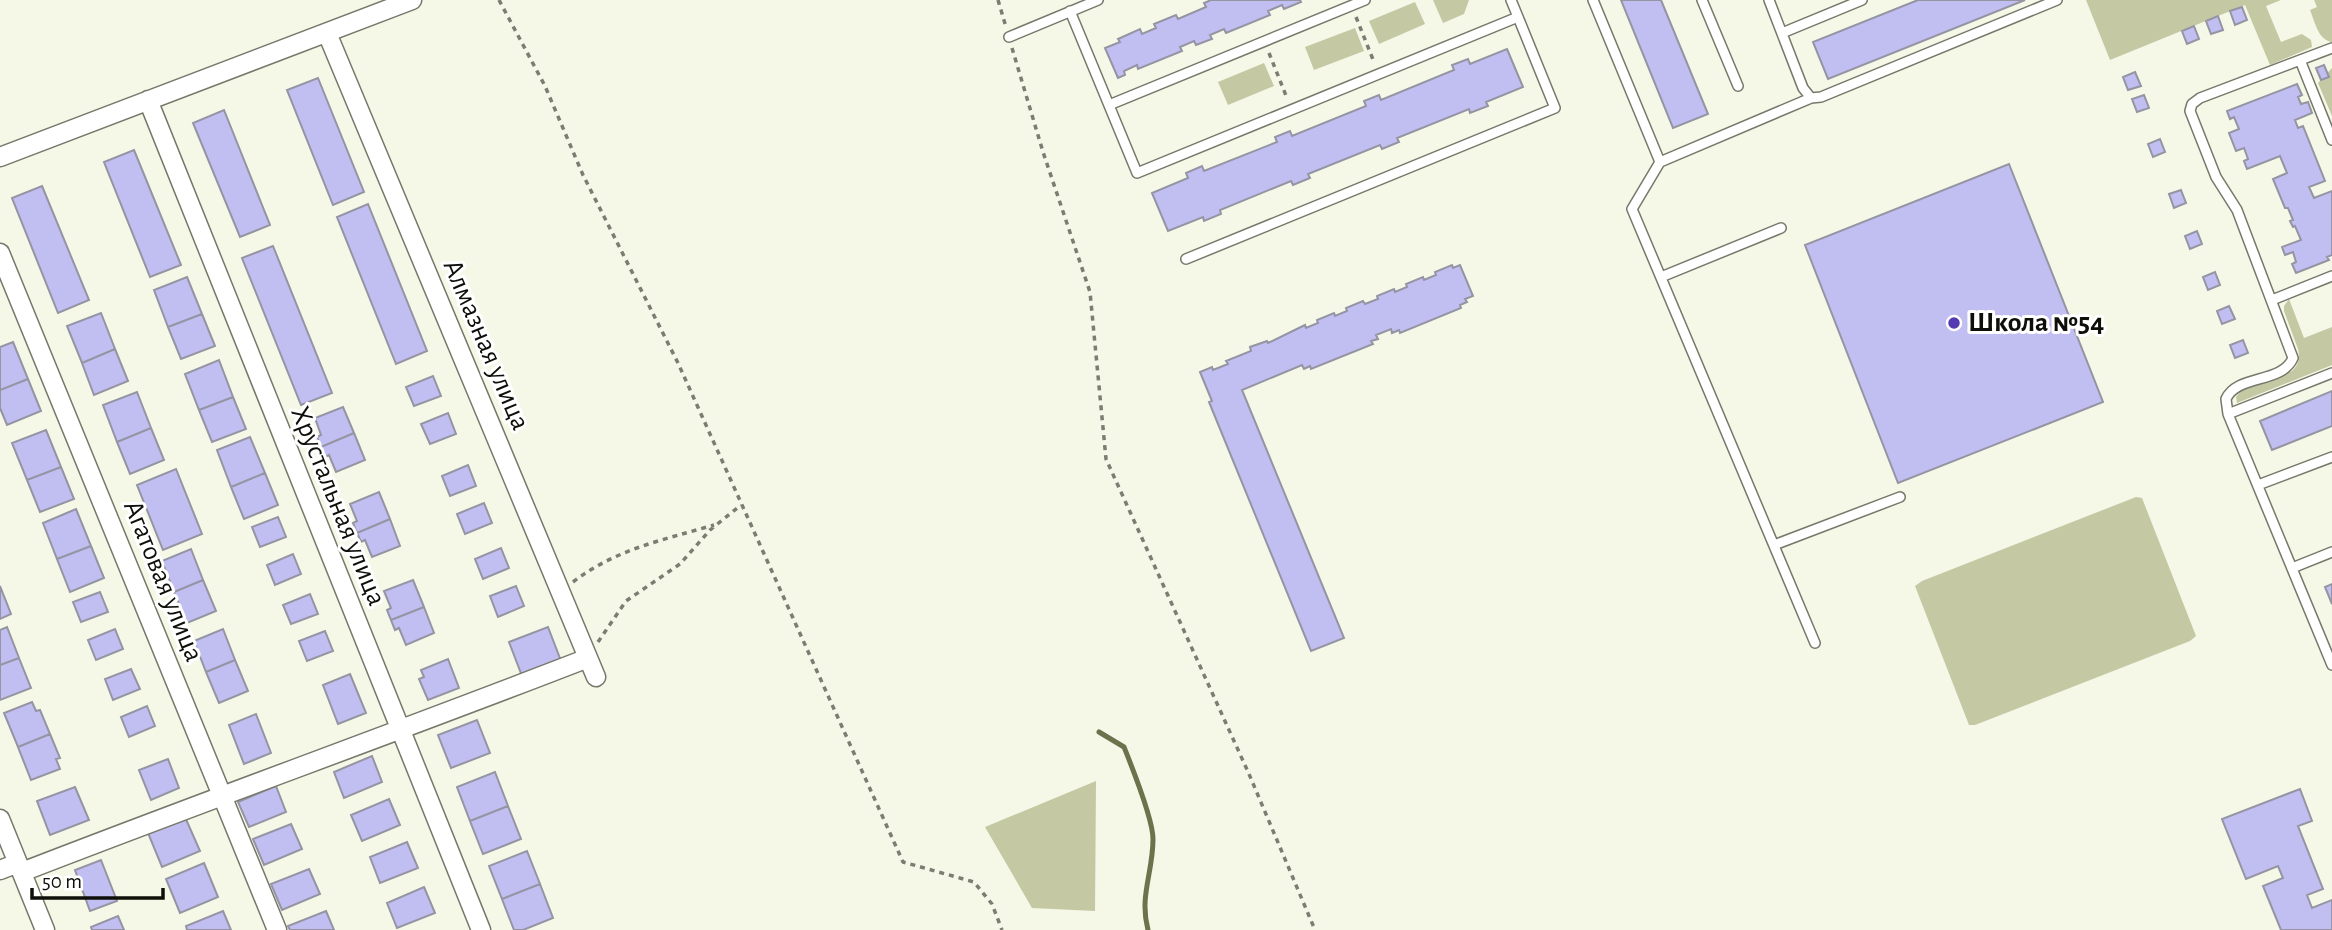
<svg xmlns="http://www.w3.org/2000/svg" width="2332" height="930" font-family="'Alegreya Sans',sans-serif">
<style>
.green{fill:#c4c9a4}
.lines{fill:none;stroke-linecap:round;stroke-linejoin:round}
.stream{stroke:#6c724c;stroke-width:5}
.building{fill:#c1bff2;stroke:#9494a3;stroke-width:2}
.service-casing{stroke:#76786a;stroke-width:12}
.minor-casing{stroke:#76786a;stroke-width:21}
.path{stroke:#7b7c72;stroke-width:3.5;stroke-dasharray:5 5;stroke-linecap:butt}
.service{stroke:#fff;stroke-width:9}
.minor{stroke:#fff;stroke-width:18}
.poi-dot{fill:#543bb3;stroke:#fff;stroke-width:2.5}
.labels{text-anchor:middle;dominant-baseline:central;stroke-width:6;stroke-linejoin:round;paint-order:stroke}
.poi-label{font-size:28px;font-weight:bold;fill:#0e0f09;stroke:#fff;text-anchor:start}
.street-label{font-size:28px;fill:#0e0f09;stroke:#fff}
</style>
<rect width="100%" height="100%" fill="#f5f7e7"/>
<path class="green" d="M1433,0H1469L1464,14L1443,23Z
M2086,0H2281L2266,6L2281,42L2302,34L2311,40L2312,47L2270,65L2245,5L2110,60Z
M2314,0H2332V42C2318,40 2315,22 2310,10L2317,7Z
M1415,2L1425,24L1379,44L1369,21Z
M1355,28L1364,51L1314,70L1305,47Z
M1264,63L1274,86L1228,105L1218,82Z
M2332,68V116L2318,83Z
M2289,299L2304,338L2332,327V365L2237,403L2236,397L2241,391L2292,371C2299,365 2300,358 2298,349L2284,311V306Z
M2136,497L2142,498L2196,636L2190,641L1975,725H1969L1915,586L1922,581Z
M1096,781L1095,911L1032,908L985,827Z"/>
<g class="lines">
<path class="stream" d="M1099,732L1124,747C1132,767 1153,819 1153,839C1153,873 1139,896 1148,930"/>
</g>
<path class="building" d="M1211,0H1300L1301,2L1284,9L1282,5L1268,11L1270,15L1226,33L1224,29L1210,35L1212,39L1196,45L1194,41L1180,47L1182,51L1138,69L1137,65L1124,71L1125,75L1118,78L1105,48L1120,42L1118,39L1140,29L1142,34L1156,28L1154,24L1176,15L1178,19L1206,7L1204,3Z
M1621,0H1661L1708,114L1673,128Z
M1918,0H2025L1828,79L1813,42Z
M2242,7L2247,20L2235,25L2230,11Z
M2218,16L2223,30L2211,34L2206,21Z
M2194,26L2199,39L2187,44L2182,31Z
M1507,49L1523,87L1486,102L1488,106L1470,113L1469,109L1397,138L1399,142L1382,149L1380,145L1308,174L1310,178L1293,185L1291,181L1220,210L1221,214L1204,221L1203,217L1168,231L1152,193L1188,178L1186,173L1202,166L1204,171L1277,142L1275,137L1290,131L1292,136L1366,106L1364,101L1379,95L1381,100L1454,70L1452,65L1468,59L1470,64Z
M2324,65L2329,77L2321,80L2316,68Z
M2135,72L2141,86L2128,90L2123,77Z
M318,78L364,192L333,205L287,90Z
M2297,84L2302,95L2298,97L2301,104L2308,102L2312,113L2295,120L2298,128L2303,126L2325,181L2309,187L2314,198L2332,191V255L2327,257L2329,260L2296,273L2292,264L2296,262L2293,252L2285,255L2282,247L2301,240L2295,226L2293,227L2290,221L2293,220L2288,208H2285L2273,179L2287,173L2280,156L2247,169L2244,161L2248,159L2244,148L2236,151L2229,133L2239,129L2234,117L2230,119L2227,111Z
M2144,95L2149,108L2137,112L2132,99Z
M224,110L270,225L240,237L193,123Z
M2160,139L2165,152L2153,157L2148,144Z
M134,150L181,265L150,277L104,162Z
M2009,164L2103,402L1898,483L1805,245Z
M42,186L89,300L58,313L12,198Z
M2181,190L2186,203L2174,208L2169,194Z
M368,204L427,351L396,364L337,217Z
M2197,231L2202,244L2190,249L2185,236Z
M273,246L332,393L301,405L242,258Z
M1452,265L1453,268L1460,265L1473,296L1465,299L1467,302L1460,305L1461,308L1400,333L1399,330L1392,333L1391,329L1376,335L1378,339L1371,341L1373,344L1311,369L1310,366L1304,369L1302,365L1242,390L1344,638L1311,651L1209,402L1212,401L1200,372L1212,367L1213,370L1228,364L1226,361L1251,351L1250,347L1267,341L1268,343L1305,325L1306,328L1318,323L1317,320L1334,313L1335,316L1347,311L1346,308L1363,301L1365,304L1378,299L1377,296L1394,289L1395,292L1407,287L1406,284L1423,277L1424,280L1436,275L1435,272Z
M2215,272L2220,285L2208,290L2203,277Z
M187,277L202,314L168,327L154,290Z
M2229,306L2235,319L2222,324L2217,311Z
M101,313L115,349L82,363L67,326Z
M202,314L215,346L181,359L168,327Z
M2243,340L2248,353L2235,358L2230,345Z
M13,342L28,379L0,390V347Z
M115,349L128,381L94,395L82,363Z
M219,360L233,397L199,410L185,374Z
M433,376L441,396L414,406L406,387Z
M28,379L41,411L7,425L0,408V390Z
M2332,391V426L2272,450L2260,421Z
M137,392L151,428L117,442L103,405Z
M233,397L246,429L212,442L199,410Z
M343,407L354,433L321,447L317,437L321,435L315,418Z
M448,413L456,434L430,444L421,424Z
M151,428L164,460L130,474L117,442Z
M46,430L61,467L27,480L12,443Z
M354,433L365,460L336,472L329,455L325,457L321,447Z
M250,437L265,473L231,487L217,450Z
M468,465L476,486L450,496L442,476Z
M61,467L74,499L40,512L27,480Z
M176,469L202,534L163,550L137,485Z
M265,473L278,505L244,519L231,487Z
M379,492L390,519L357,533L353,523L357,521L350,504Z
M484,503L492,523L465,534L457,514Z
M76,509L91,546L57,559L43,523Z
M278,517L286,537L260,547L252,527Z
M390,519L400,546L372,557L365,540L361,542L357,533Z
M91,546L104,578L70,592L57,559Z
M501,548L509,568L483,579L475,559Z
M191,549L203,580L174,592L162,561Z
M293,554L301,574L275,585L267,565Z
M203,580L216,611L187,623L174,592Z
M413,580L424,607L391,620L387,610L391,608L384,591Z
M2332,584V604L2325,587Z
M0,586L11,614L0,619Z
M516,586L524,606L498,617L490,596Z
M100,592L108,612L81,622L73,602Z
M310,594L318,614L291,624L283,605Z
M424,607L434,633L406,645L399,628L395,630L391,620Z
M7,627L19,658L0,665V630Z
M548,627L561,661L522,676L509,642Z
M115,629L123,649L96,660L88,640Z
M223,629L235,660L206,672L194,641Z
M325,631L333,651L307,661L299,641Z
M19,658L31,688L0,700V665Z
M448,659L459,688L428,700L419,679L424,677L421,670Z
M235,660L248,691L219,703L206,672Z
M131,669L140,689L113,700L105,679Z
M350,674L366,713L338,724L323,685Z
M32,702L36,711L40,710L50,734L18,747L4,713Z
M147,706L155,726L129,737L121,717Z
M256,714L271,753L244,764L229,725Z
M477,720L490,753L451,768L438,735Z
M50,734L60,758L56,759L60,769L31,780L18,747Z
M372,756L382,782L344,798L334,772Z
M168,759L179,788L151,800L139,770Z
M495,772L508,806L470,821L457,787Z
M276,786L286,812L249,827L238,802Z
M75,787L89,820L50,835L37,801Z
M2300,789L2312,821L2298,826L2323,889L2307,895L2312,908L2332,900V930H2281L2263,886L2283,878L2278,866L2246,879L2222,819Z
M389,799L400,825L362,841L351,815Z
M508,806L521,839L483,854L470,821Z
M185,817L200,851L162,867L148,833Z
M291,824L302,849L264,865L253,839Z
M407,842L418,868L380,883L370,857Z
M527,851L540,884L502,899L489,866Z
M101,860L117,901L90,911L75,870Z
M204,863L218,897L180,913L166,879Z
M309,869L320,894L282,910L271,884Z
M540,884L553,918L523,930H514L502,899Z
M424,887L435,913L397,928L387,903Z
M223,911L231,930H187L186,926Z
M326,911L334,930H290L288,926Z
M118,916L124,930H92L91,927Z"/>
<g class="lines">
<defs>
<path id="service" d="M1593,0L1660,162L1811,98L1821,97L2057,0
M1702,0L1738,86
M1769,0L1803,88L1811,98
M1070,11L1137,173L1518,17L1511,0
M1782,33L1862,0
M1009,37L1098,0
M2300,60L2332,140
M1109,105L1365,0
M1660,162L1632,209L1815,643
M1186,259L1555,108L1518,17
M1661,277L1781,228
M2272,300L2332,276
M2332,373L2228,414L2332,665
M2228,414L2226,399C2237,374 2282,384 2293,358L2237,210L2216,177L2190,111L2192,104L2200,98L2332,48
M2258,485L2332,457
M1774,545L1900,497
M2292,568L2332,552"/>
<path id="minor" d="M327,33L596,677
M148,100L481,930
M0,157L412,0
M0,253L277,930
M0,819L45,930
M0,870L18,863
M22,872C210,799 400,731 588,658"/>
</defs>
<use href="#service" class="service-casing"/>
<use href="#minor" class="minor-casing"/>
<path class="path" d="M499,0L545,86L583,175L678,363L903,862L974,882L992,904L1002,930
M998,0L1006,27
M1356,17L1374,62
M1012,48L1043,152L1090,292L1106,459L1249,774L1315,930
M1269,53L1287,98
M573,582C616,549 663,540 714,525
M598,642L626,601L680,564L710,530L741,505"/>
<use href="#service" class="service"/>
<use href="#minor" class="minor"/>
</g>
<circle class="poi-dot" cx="1954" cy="323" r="7"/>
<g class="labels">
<g class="poi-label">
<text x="1968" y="323">Школа №54</text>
</g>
<g class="street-label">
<text transform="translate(486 345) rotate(67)">Алмазная улица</text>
<text transform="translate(338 506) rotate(68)">Хрустальная улица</text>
<text transform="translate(163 581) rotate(68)">Агатовая улица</text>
</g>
</g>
<path d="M32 888v10h131v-10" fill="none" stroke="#0e0f09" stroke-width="3.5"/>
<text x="42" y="888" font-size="21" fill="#0e0f09" stroke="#ffffff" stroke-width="5" paint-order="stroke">50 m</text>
</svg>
